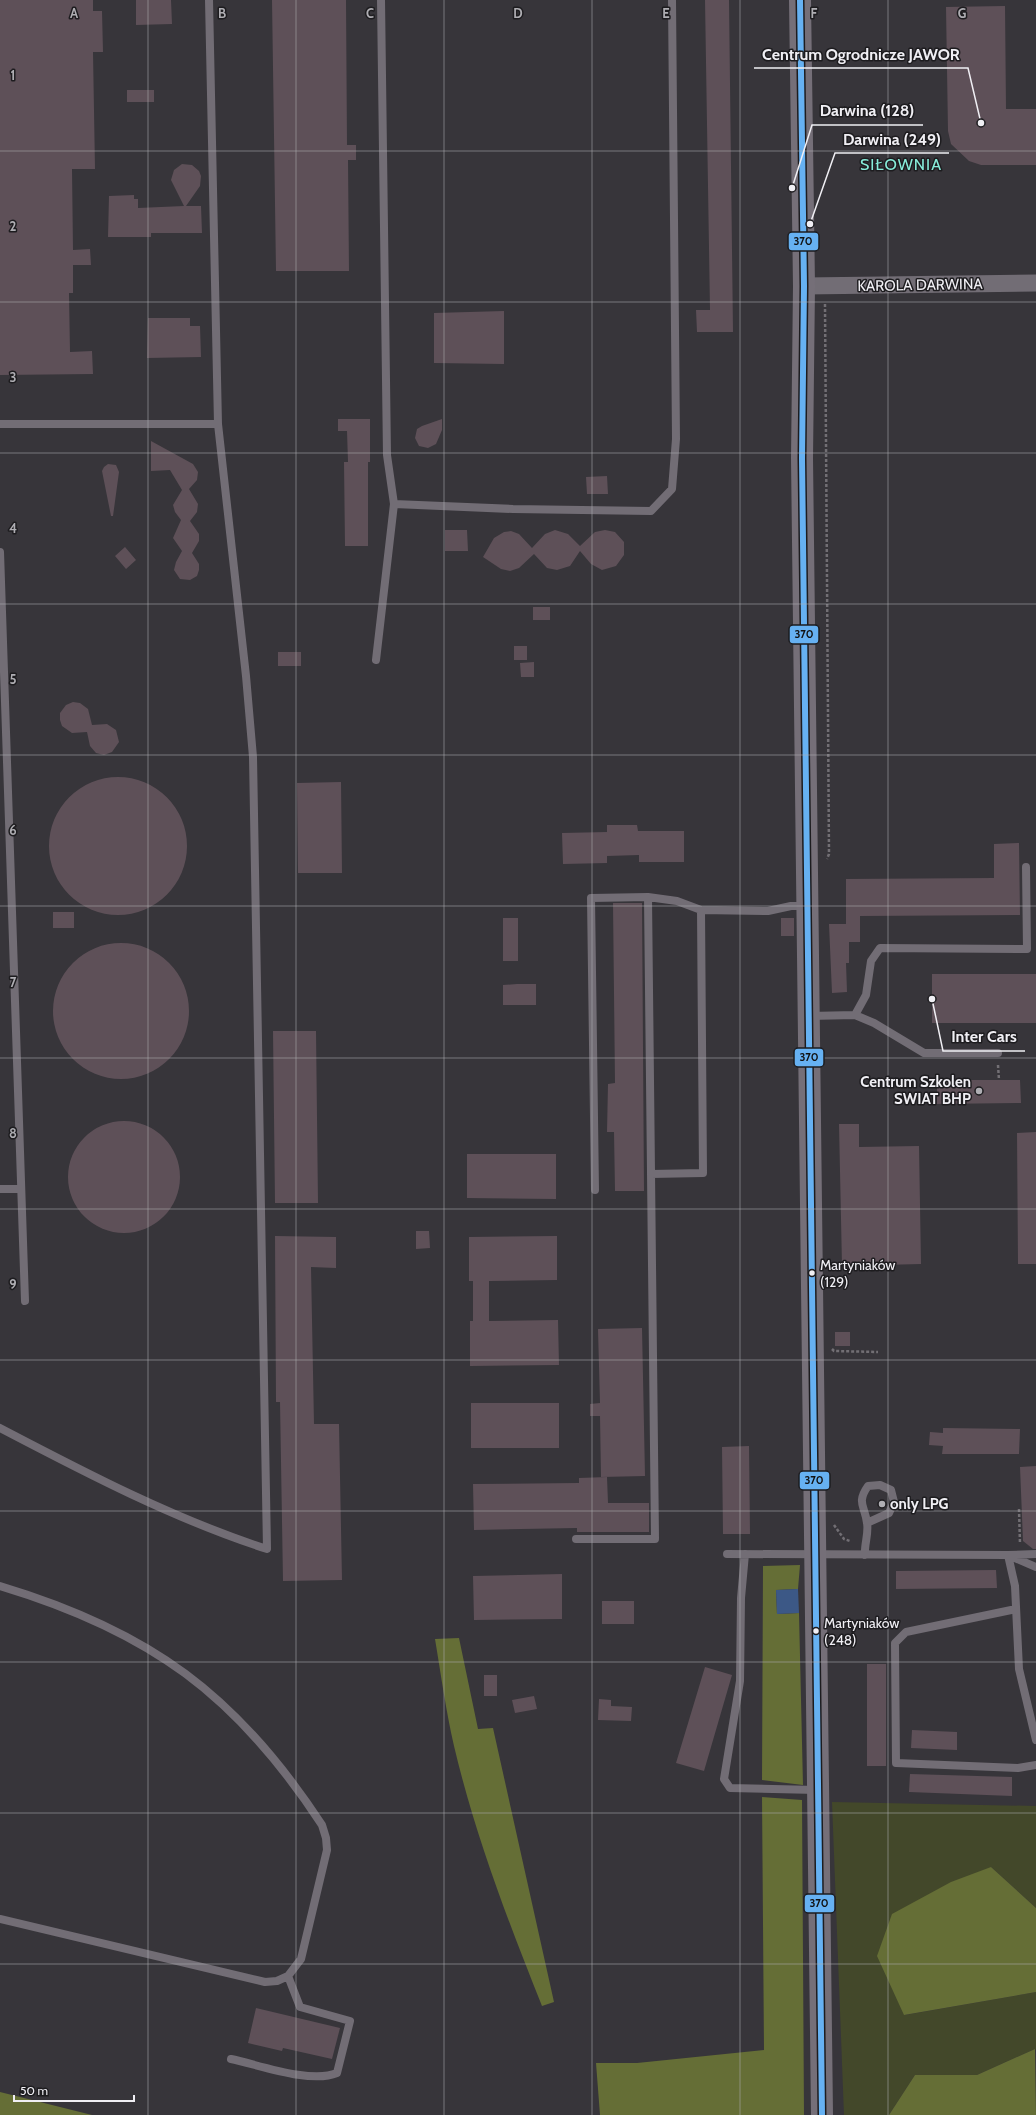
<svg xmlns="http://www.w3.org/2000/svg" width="1036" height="2115" font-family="Cabin,sans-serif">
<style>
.green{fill:#43482a}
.forest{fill:#656e36}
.water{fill:#3c5886}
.building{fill:#5e5058}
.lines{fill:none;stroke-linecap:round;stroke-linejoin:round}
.path{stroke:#726f74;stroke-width:2.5;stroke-dasharray:3 2;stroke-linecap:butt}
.service{stroke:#726d75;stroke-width:8}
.minor{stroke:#726d75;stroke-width:17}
.secondary{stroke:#756f78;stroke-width:22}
.bus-1-casing{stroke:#1d1c1f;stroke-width:9}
.bus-1{stroke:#66b1f2;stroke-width:6}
.grid{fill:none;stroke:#afaeb3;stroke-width:1;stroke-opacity:0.55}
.poi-dot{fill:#afaeb3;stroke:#1d1c1f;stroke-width:1.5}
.bus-dot{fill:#f0eff4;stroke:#1d1c1f;stroke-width:1.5}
.labels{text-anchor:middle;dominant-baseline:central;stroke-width:3;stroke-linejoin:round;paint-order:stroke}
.bus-label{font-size:14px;fill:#f0eff4;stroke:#1d1c1f;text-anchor:start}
.street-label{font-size:15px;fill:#f0eff4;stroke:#1d1c1f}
.poi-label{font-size:15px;font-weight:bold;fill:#f0eff4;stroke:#1d1c1f;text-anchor:end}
.neighbourhood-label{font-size:16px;letter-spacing:1px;fill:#88eedb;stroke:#1d1c1f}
.grid-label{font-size:13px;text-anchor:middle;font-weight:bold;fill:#afaeb3;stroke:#1d1c1f;stroke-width:3;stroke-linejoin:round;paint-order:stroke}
.leader{fill:none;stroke:#f0eff4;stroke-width:1.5}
.callout-dot{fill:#f0eff4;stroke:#1d1c1f;stroke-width:1.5}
.callout-label{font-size:16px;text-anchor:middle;font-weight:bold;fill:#f0eff4;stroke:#1d1c1f;stroke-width:3;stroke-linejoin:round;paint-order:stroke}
.line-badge{stroke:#1d1c1f;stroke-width:1.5}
.pale-badge-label{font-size:11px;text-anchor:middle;font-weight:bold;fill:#111}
</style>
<rect width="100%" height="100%" fill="#37353a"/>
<path class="green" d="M832,1802L1036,1806V1908L991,1867L905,2015L1036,1992V2050L1035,2049L977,2075H915L889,2115H844Z"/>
<path class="forest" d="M800,1565L798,1589L776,1590L777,1614L799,1613L803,1785L762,1780L763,1566Z
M459,1638L478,1729L493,1728L554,2002L542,2006C508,1921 475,1835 454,1746C446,1711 441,1675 435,1639Z
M762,1797L802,1800L804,2115H600L596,2063H637L764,2050Z
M991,1867L1036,1908V1992L904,2015L877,1956L892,1914L951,1882Z
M1035,2049L1036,2115H889L915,2075H977Z
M0,2092L92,2115H0Z"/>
<path class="water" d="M798,1589L799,1613L777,1614L776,1590Z"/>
<path class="building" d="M0,0H93V11H102L103,52H93L95,169H72L73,250L90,249L91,265H73V293H69L70,352L92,351L93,374L0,375Z
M136,0H171L172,24L136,25Z
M272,0H346L347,145H356V160H348L349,271H276Z
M705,0H729L733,332H697L696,310H710Z
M1005,6L1006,109H1036V165H981L969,161L951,144L948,131L946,7Z
M127,90H154V102H127Z
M182,164L192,165L199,171L201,176L200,186L186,206H201L202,233H151V237H108L109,196L134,195V199H138V208L184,206L171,180L174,170Z
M504,311V364L434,363V313Z
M148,318H190V326H200L201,357L147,358Z
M338,419H370V462H368V546H345L344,462H348L347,431H338Z
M442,419V430L436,444L428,448L419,446L415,438L417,429L422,426Z
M151,441L193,464L198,472L197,480L189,489L198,504L197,512L190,521L199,534V541L192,553L199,564V570L197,576L190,580L180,579L174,570L176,562L182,551L173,538L181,520L175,512L173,505L182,490L170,470L151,471Z
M108,464L116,465L119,472L113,516H111L102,471L104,467Z
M607,476L608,494H587L586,477Z
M445,530H467L468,551H445Z
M555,530L568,534L580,546L595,532L605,530L615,532L624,542V555L616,566L602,570L591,564L580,551L570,566L557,570L547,568L534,554L519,568L510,571L501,569L483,557L494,538L504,532L511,531L519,534L532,548L545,534Z
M125,547L136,560L126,569L115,556Z
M533,607H550V620H533Z
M514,646H527V660H514Z
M278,652H301V666H278Z
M534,662V677H521L520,663Z
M73,702L80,703L88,709L92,725L107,724L116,730L119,742L112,752L104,755L96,753L90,746L87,732L72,733L62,726L60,720V713L66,705Z
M49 846a69 69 0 1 1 138 0a69 69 0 1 1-138 0Z
M341,782L342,873H298L297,783Z
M607,825H637L638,831H684V862H639V855L607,856V863L563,864L562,833L607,832Z
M1019,843L1020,915L860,916V942H849V963H846L847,992L832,993L829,924H846V879L994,878V844Z
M613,903H642L644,1191H615L614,1132H607L608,1084L615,1083Z
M53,912H74V928H53Z
M503,918H518V961H503Z
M781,918H794V936H781Z
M53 1011a68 68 0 1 1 136 0a68 68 0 1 1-136 0Z
M932,974H1036V1023H932Z
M517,984H536V1005H503V985Z
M273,1031H316L318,1203H275Z
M937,1080H1020L1021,1103L937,1104Z
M68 1177a56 56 0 1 1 112 0a56 56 0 1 1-112 0Z
M839,1124H859V1147L919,1146L921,1264L842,1266Z
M1036,1132V1264H1018L1017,1133Z
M467,1154H556V1199L467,1198Z
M416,1231H429L430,1248L416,1249Z
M275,1236L336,1237V1268L311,1267L314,1424H339L342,1580L283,1581L280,1402H276Z
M557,1236V1280L489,1281V1321L558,1320L559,1365L470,1366V1321H473V1281H469V1237Z
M642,1328L645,1476L601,1477L600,1416H590V1404L600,1403L598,1329Z
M835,1332H850V1346H835Z
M471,1403H559V1448H471Z
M943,1428L1020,1429L1019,1454H942L943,1446L929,1445L930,1432L943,1433Z
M749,1446L750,1534H723L722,1447Z
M1036,1466V1549H1033L1023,1541L1020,1467Z
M607,1477L608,1503H649V1532H577V1528L474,1530L473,1484L579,1483V1478Z
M996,1570L997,1588L896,1589V1571Z
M562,1574V1619L474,1620L473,1576Z
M602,1601H634V1624H602Z
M867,1664H886V1766H867Z
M705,1667L732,1675L704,1771L676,1763Z
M484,1675H497V1696H484Z
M534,1696L537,1709L515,1713L512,1700Z
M599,1699L611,1700V1706L632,1707L631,1721L598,1720Z
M912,1730L957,1732V1750L911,1748Z
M910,1774L1012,1777V1796L909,1792Z
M256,2008L340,2028L332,2059L283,2048L282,2051L248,2043Z"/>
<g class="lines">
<path class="path" d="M825,304L829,854L827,859
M998,1065L999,1080
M832,1349L834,1351L878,1352
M1019,1509L1020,1544
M834,1525L844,1539L850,1541"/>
<path class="service" d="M0,424H218
M394,504L513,509L651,511L672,489L676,439L672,0
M0,552L25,1301
M376,660L394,504L387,455L381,0
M855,1015L874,1023L924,1053H998
M809,1016L855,1015L866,995L871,961L880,948L1027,949L1026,867
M651,1174L703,1173L701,910
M0,1189H21
M595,1190L591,898L648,897L677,901L701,910L768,911L791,906H806
M0,1428C86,1473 174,1519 267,1549L253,757L246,676L218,424L209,0
M576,1539H655L648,897
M727,1554L1008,1555L1036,1567
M745,1554L741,1598L740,1681L724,1779L730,1788L817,1790
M1036,1554L1008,1555L1015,1586L1019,1669L1036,1740
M865,1555C864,1545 869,1533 867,1523C865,1506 856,1503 868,1486L880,1485L891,1490L894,1502L889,1513L867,1523
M0,1586C150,1631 237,1695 322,1825L326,1838L327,1850L301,1959L288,1976L277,1981L265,1982L0,1919
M1016,1609L906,1632L895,1643L896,1763L1018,1768L1036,1765
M231,2059C259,2065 311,2084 337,2073L350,2021L300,2007L288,1976"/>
<path class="minor" d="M804,286L1036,283"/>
<path class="secondary" d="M800,0L804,286L802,458L822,2115"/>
<defs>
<path id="bus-1" d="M800,0L804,286L802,458L822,2115"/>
</defs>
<use href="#bus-1" class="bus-1-casing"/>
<use href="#bus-1" class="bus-1"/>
</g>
<path class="grid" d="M148,0V2115M296,0V2115M444,0V2115M592,0V2115M740,0V2115M888,0V2115M0,151H1036M0,302H1036M0,453H1036M0,604H1036M0,755H1036M0,906H1036M0,1058H1036M0,1209H1036M0,1360H1036M0,1511H1036M0,1662H1036M0,1813H1036M0,1964H1036"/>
<g class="poi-dot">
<circle cx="979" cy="1091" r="4"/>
<circle cx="882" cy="1504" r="4"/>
</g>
<g class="bus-dot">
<circle cx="812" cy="1273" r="3.5"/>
<circle cx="816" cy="1631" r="3.5"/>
</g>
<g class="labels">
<g class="bus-label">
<text x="820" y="1265">Martyniaków<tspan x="820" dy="17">(129)</tspan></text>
<text x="824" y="1623">Martyniaków<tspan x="824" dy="17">(248)</tspan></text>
</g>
<g class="street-label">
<text transform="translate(920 285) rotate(-1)">KAROLA DARWINA</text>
</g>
<g class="poi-label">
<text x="971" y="1082">Centrum Szkolen<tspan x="971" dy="17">SWIAT BHP</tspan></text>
<text x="890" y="1504" text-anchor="start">only LPG</text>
</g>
<g class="neighbourhood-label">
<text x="901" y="164">SIŁOWNIA</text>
</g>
</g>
<g class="grid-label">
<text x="74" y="18">A</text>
<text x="222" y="18">B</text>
<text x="370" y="18">C</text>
<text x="518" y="18">D</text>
<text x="666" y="18">E</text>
<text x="814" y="18">F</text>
<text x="962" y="18">G</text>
<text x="13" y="80">1</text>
<text x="13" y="231">2</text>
<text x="13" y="382">3</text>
<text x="13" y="533">4</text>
<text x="13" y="684">5</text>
<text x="13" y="835">6</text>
<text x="13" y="987">7</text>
<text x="13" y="1138">8</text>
<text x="13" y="1289">9</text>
</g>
<path class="leader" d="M981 123L968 68H754M792 188L812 125H923M810 224L835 153H949M932 999L943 1051H1025"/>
<g class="callout-dot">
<circle cx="981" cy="123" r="4"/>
<circle cx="792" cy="188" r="4"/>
<circle cx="810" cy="224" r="4"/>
<circle cx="932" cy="999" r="4"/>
</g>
<g class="callout-label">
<text x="861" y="60">Centrum Ogrodnicze JAWOR</text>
<text x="867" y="116">Darwina (128)</text>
<text x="892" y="145">Darwina (249)</text>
<text x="984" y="1042">Inter Cars</text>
</g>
<g class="line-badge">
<rect x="788" y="232" width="31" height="19" rx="4" fill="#66b1f2"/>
<rect x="789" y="625" width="30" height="19" rx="4" fill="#66b1f2"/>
<rect x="794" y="1048" width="30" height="19" rx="4" fill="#66b1f2"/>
<rect x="799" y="1471" width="31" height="19" rx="4" fill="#66b1f2"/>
<rect x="804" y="1894" width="31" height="19" rx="4" fill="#66b1f2"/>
</g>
<g class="pale-badge-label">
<text x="803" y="245">370</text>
<text x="804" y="638">370</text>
<text x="809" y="1061">370</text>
<text x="814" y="1484">370</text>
<text x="819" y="1907">370</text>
</g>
<path d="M14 2095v6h120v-6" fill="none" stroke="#f0eff4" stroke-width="2"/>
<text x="20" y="2095" font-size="12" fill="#f0eff4" stroke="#1d1c1f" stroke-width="3" paint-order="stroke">50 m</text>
</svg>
